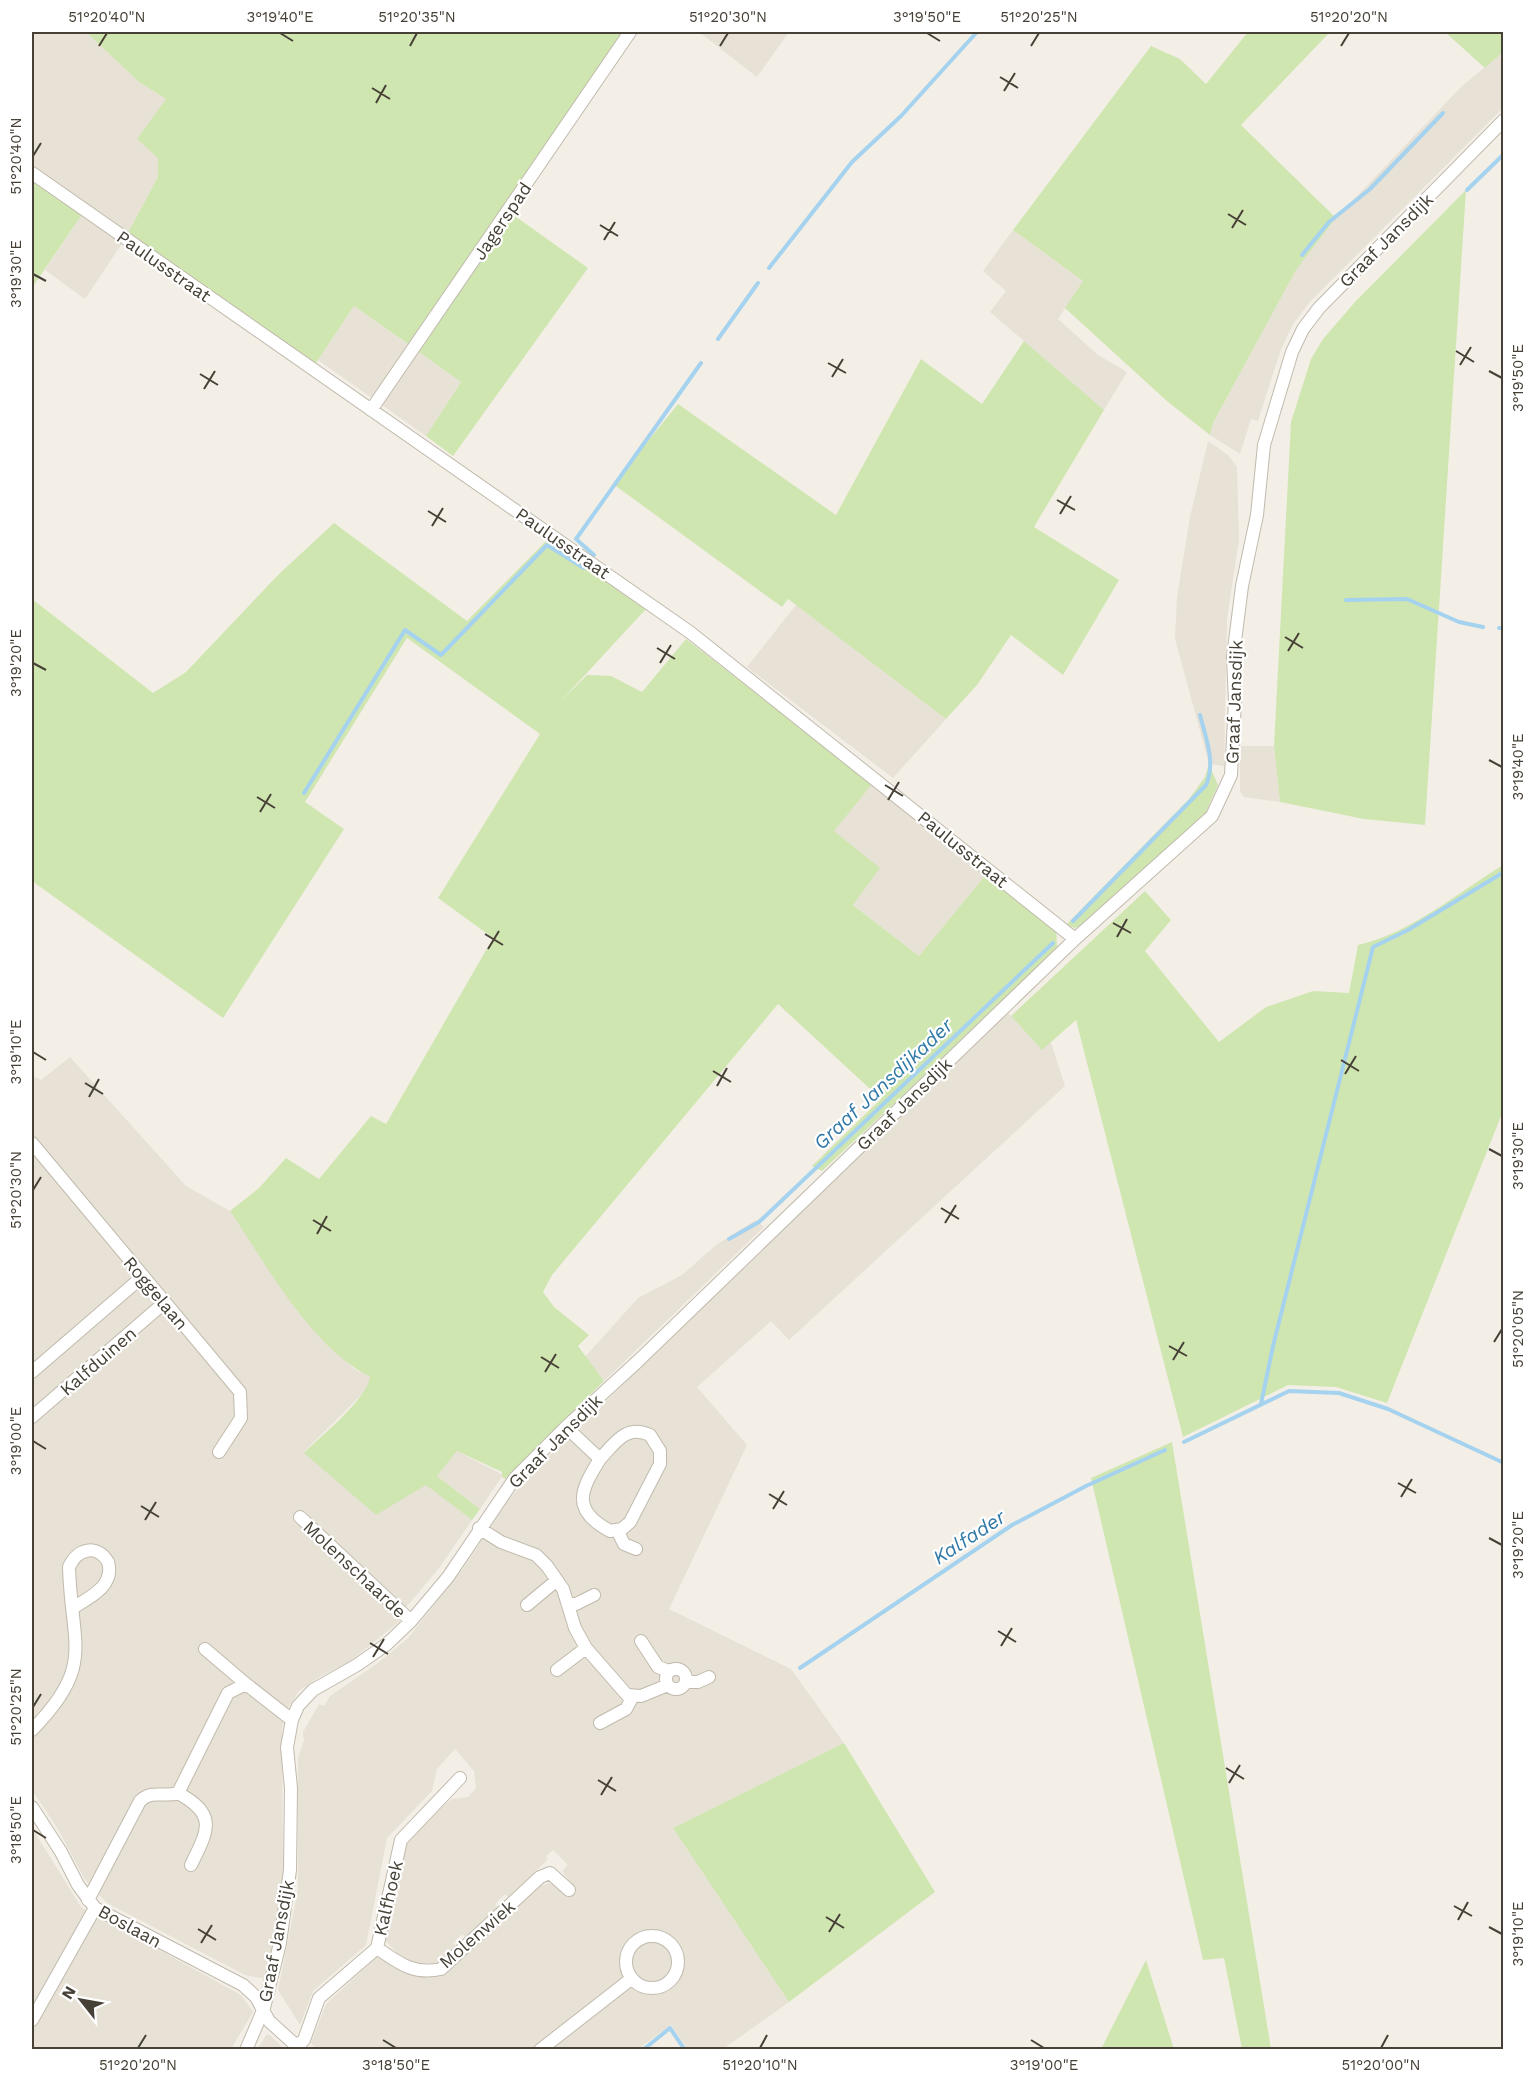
<svg xmlns="http://www.w3.org/2000/svg" width="1535" height="2081" font-family="'Work Sans',sans-serif">
<style>
.residential{fill:#e7e1d6}
.green{fill:#d0e6b1}
.lines{fill:none;stroke-linecap:round;stroke-linejoin:round}
.stream{stroke:#a5d2ee;stroke-width:4}
.street-casing{stroke:#c1baad;stroke-width:14}
.street{stroke:#fff;stroke-width:12}
.ticks{fill:none;stroke:#464036;stroke-width:2}
.labels{text-anchor:middle;dominant-baseline:central;stroke-width:4.5;stroke-linejoin:round;paint-order:stroke}
.street-label{font-size:18px;fill:#464036;stroke:#fff}
.water-label{font-size:20px;font-style:italic;fill:#3079a8;stroke:#fff}
.neatline{fill:none;stroke:#464036;stroke-width:2}
.ticks-label{font-size:15px;text-anchor:middle;fill:#464036}
</style>
<rect width="100%" height="100%" fill="#f3efe7"/>
<path class="residential" d="M32,32H86L139,82L166,99L158,177L123,242L85,299L45,270L83,213L32,177Z
M699,32H789L757,77Z
M1503,52V108L1309,303L1293,324L1280,352L1258,421L1251,419L1240,454L1210,435L1213,423L1296,270L1336,218L1461,87Z
M1013,230L1083,281L1058,319L1098,355L1127,372L1104,410L990,312L1006,291L983,271Z
M354,306L461,382L426,436L318,360Z
M1208,441L1228,455L1237,467L1239,540L1227,618L1224,766L1209,764L1175,639L1177,597L1190,517Z
M796,605L946,719L893,778L747,667Z
M1240,746H1274L1280,802L1244,797L1240,791Z
M873,783L988,872L919,956L852,904L839,836L833,831Z
M1008,1013L1042,1049L1051,1042L1065,1086L789,1340L771,1321L697,1387L747,1445L669,1609L791,1669L844,1743L673,1828L789,2002L723,2049H688L671,2025L638,2049H316L311,2043L326,2004L377,1957L424,1975L536,1887L549,1883L555,1885L567,1896L571,1895L574,1886L564,1874L563,1870L568,1865L553,1850L546,1856L548,1859L509,1898L505,1894L495,1904L498,1908L465,1937L462,1934L453,1943L456,1946L437,1963H413L400,1956L384,1939L404,1846L443,1806L452,1799L468,1797L476,1788L474,1771L455,1749L437,1769L432,1791L387,1838L366,1945L313,1991L300,2025L278,1990L298,1890V1758L304,1740L303,1732L319,1704L324,1706L330,1696L378,1663L408,1638L462,1570L510,1498L547,1458Z
M70,1057L186,1186L230,1211L301,1316L354,1369L371,1377L369,1386L358,1398L304,1452L426,1484L472,1520L439,1568L397,1618L400,1621L349,1662L319,1677L299,1691L286,1711L282,1728L283,1875L276,1930L265,1979L245,1975L107,1903L85,1880L58,1829L32,1790V1076L41,1080Z
M756,1220L764,1227L604,1381L585,1357L638,1298L682,1275L716,1245Z
M457,1451L503,1475L480,1509L437,1476Z
M32,1828L81,1907L241,1995L253,2012L231,2049H32Z
M266,2035H270L284,2049H258Z"/>
<path class="green" d="M86,32H624L411,346L354,306L310,372L123,242L158,177V158L137,139L166,99L139,82Z
M1248,32H1330L1241,125L1336,218L1296,270L1213,423L1210,435L1168,402L1065,308L1083,281L1013,230L1151,46L1180,59L1206,84Z
M1445,32H1503V52L1485,68Z
M32,177L83,213L32,288Z
M1466,190L1425,825L1364,819L1280,802L1274,746L1291,422L1311,359L1323,339L1355,302Z
M512,214L588,268L453,456L426,436L461,382L419,352Z
M1024,341L1104,410L1034,527L1119,580L1063,675L1011,635L977,685L946,719L788,599L782,607L613,484L678,404L836,515L921,359L982,404Z
M334,523L467,621L546,541L646,609L560,702L587,675L611,676L642,692L686,639L873,783L834,831L880,868L853,905L919,956L988,872L1056,928L1057,947L1053,956L965,1036V1040L936,1068H932L822,1171L812,1166L881,1099L778,1004L552,1275L543,1292L554,1307L589,1335L578,1346L604,1381L505,1479L502,1477V1472L457,1451L437,1476L480,1509L472,1520L426,1485L376,1515L304,1453C321,1436 367,1399 370,1377C309,1345 268,1267 230,1211L259,1188L286,1158L319,1179L371,1116L386,1124L493,938L438,898L540,734L407,638L305,802L344,829L223,1018L32,881V599L153,693L186,672L278,575Z
M1209,764L1218,785L1206,812L1087,924L1075,928L1066,925L1189,799L1205,777Z
M1503,865V1111L1387,1403L1336,1387L1288,1385L1183,1437L1076,1020L1042,1050L1011,1016L1145,891L1171,920L1145,951L1219,1042L1266,1007L1313,991L1349,993L1358,945C1409,934 1459,892 1503,865Z
M1172,1442L1271,2049H1242L1224,1958L1203,1960L1091,1478Z
M844,1743L935,1892L789,2002L673,1828Z
M1146,1960L1174,2049H1101Z"/>
<g class="lines">
<path class="stream" d="M1467,190L1504,154
M1302,255L1329,222L1370,189L1443,113
M769,268L852,162L901,116L977,32
M718,339L758,283
M594,555L576,539L701,363
M1346,600L1407,599L1459,622L1483,627
M1499,628H1504
M304,793L405,630L441,655L547,545L584,568
M1073,921L1206,785C1216,762 1206,739 1200,715
M729,1239L759,1222L1053,943
M1261,1404L1273,1346L1373,947L1408,930L1504,872
M1184,1442L1289,1391L1339,1393L1388,1409L1504,1463
M800,1668L1012,1525L1086,1486L1165,1450
M643,2050L670,2028L685,2050"/>
<defs>
<path id="street" d="M32,173L691,633L1075,939
M371,410L630,32
M32,1143L240,1392L241,1418L219,1452
M32,1372L142,1277
M32,1417L164,1303
M566,1427L600,1459C580,1491 571,1510 610,1531L622,1529L630,1522L660,1464V1451L650,1435C626,1424 615,1443 600,1459
M300,1517L411,1621
M479,1528L501,1542L536,1555L547,1566L563,1589L575,1628L586,1648L627,1695L641,1696L668,1685
M617,1530L624,1544L636,1549
M568,1604H576L594,1595
M527,1605L557,1580
M641,1641L658,1667L669,1671
M205,1649L246,1684
M666 1679a10 10 0 1 1 20 0a10 10 0 1 1-20 0Z
M557,1670L586,1648
M686,1682H698L709,1677
M600,1723L626,1709L633,1696
M32,1730C96,1665 71,1645 69,1567C77,1549 97,1543 108,1562C115,1585 91,1597 74,1607
M32,1807L61,1852L78,1885L95,1908L243,1985L256,1997L269,2021L301,2050
M191,1865C208,1830 218,1815 178,1793L228,1693L246,1684L292,1720
M88,1900L140,1801C153,1789 163,1798 178,1793
M626 1962a26 26 0 1 1 52 0a26 26 0 1 1-52 0Z
M377,1948C399,1963 413,1975 441,1969L540,1877L550,1873L569,1890
M32,2020L95,1908
M297,2045L304,2040L319,1998L377,1948L401,1840L460,1778
M246,2050L264,2008L280,1943L290,1870L291,1788L287,1747L292,1720L298,1706L313,1690L357,1665L387,1644L411,1621L448,1577L515,1478L566,1427L637,1362L1075,939L1212,816L1231,775L1235,702L1233,657L1242,586L1257,515L1264,445L1292,352L1303,329L1319,308L1504,120
M540,2050L631,1979"/>
</defs>
<use href="#street" class="street-casing"/>
<use href="#street" class="street"/>
</g>
<path class="ticks" d="M280,33L293,41M927,33L940,41M99,46L107,33M410,46L417,33M720,46L728,33M1031,46L1039,33M1341,46L1349,33M1000,77L1018,88M372,88L390,99M1004,91L1015,73M376,103L386,85M33,156L41,143M1228,214L1246,225M600,225L618,236M1232,228L1243,210M604,240L615,222M33,274L46,281M1456,351L1474,362M828,363L846,373M1460,365L1471,347M1489,371L1502,378M200,374L218,385M832,377L843,359M204,389L215,371M1057,500L1075,510M428,511L446,522M1060,514L1071,496M432,526L443,508M1285,637L1303,648M657,648L675,659M1288,651L1299,633M33,663L46,670M660,663L671,645M1489,760L1502,767M885,785L903,796M257,797L275,808M888,800L899,782M260,812L271,794M1113,923L1131,933M485,934L503,945M1117,937L1127,919M488,949L499,931M33,1052L46,1060M1341,1060L1359,1071M713,1071L731,1082M1345,1074L1356,1056M85,1083L103,1094M717,1086L727,1068M89,1097L99,1079M1489,1149L1502,1156M33,1190L41,1177M941,1208L959,1219M313,1220L331,1231M945,1223L956,1205M317,1234L327,1216M1494,1342L1502,1329M1169,1346L1187,1356M541,1357L559,1368M1173,1360L1184,1342M545,1372L556,1354M33,1441L46,1449M1398,1483L1416,1493M769,1494L787,1505M1401,1497L1412,1479M141,1506L159,1517M773,1509L784,1491M145,1520L156,1502M1489,1538L1502,1545M998,1631L1016,1642M370,1643L388,1654M1001,1646L1012,1628M373,1657L384,1639M33,1707L41,1694M1226,1768L1244,1779M598,1780L616,1791M1229,1783L1240,1765M601,1795L612,1777M33,1830L46,1838M1454,1906L1472,1916M826,1917L844,1928M1458,1920L1468,1902M1489,1927L1502,1934M198,1929L216,1940M829,1932L840,1914M201,1943L212,1925M383,2040L396,2048M1031,2040L1044,2048M138,2048L146,2035M760,2048L767,2035M1381,2048L1388,2035"/>
<g class="labels">
<g class="street-label">
<text transform="translate(502 221) rotate(-56)">Jagerspad</text>
<text transform="translate(1386 240) rotate(-45)">Graaf Jansdijk</text>
<text transform="translate(164 266) rotate(35)">Paulusstraat</text>
<text transform="translate(563 543) rotate(35)">Paulusstraat</text>
<text transform="translate(1234 702) rotate(-88)">Graaf Jansdijk</text>
<text transform="translate(963 849) rotate(39)">Paulusstraat</text>
<text transform="translate(904 1104) rotate(-44)">Graaf Jansdijk</text>
<text transform="translate(156 1293) rotate(50)">Roggelaan</text>
<text transform="translate(98 1361) rotate(-41)">Kalfduinen</text>
<text transform="translate(555 1441) rotate(-45)">Graaf Jansdijk</text>
<text transform="translate(355 1569) rotate(43)">Molenschaarde</text>
<text transform="translate(388 1898) rotate(-77)">Kalfhoek</text>
<text transform="translate(130 1926) rotate(29)">Boslaan</text>
<text transform="translate(477 1934) rotate(-41)">Molenwiek</text>
<text transform="translate(276 1941) rotate(-79)">Graaf Jansdijk</text>
</g>
<g class="water-label">
<text transform="translate(883 1084) rotate(-43)">Graaf Jansdijkader</text>
<text transform="translate(969 1537) rotate(-33)">Kalfader</text>
</g>
</g>
<rect width="1535" height="2081" fill="none" stroke="#ffffff" stroke-width="66"/>
<g transform="translate(81 2000) rotate(301)" stroke="#ffffff" stroke-width="4.5" paint-order="stroke">
<path d="M0-4.5L10 22L0 15L-10 22Z" fill="#464036"/>
<text y="-9" font-size="16" font-weight="bold" text-anchor="middle" fill="#464036">N</text>
</g>
<rect x="33" y="33" width="1469" height="2015" class="neatline"/>
<g class="ticks-label">
<text x="107" y="22">51°20'40"N</text>
<text x="280" y="22">3°19'40"E</text>
<text x="417" y="22">51°20'35"N</text>
<text x="728" y="22">51°20'30"N</text>
<text x="927" y="22">3°19'50"E</text>
<text x="1039" y="22">51°20'25"N</text>
<text x="1349" y="22">51°20'20"N</text>
<text transform="translate(16 156) rotate(-90)" y="5">51°20'40"N</text>
<text transform="translate(16 274) rotate(-90)" y="5">3°19'30"E</text>
<text transform="translate(1518 378) rotate(-90)" y="5">3°19'50"E</text>
<text transform="translate(16 663) rotate(-90)" y="5">3°19'20"E</text>
<text transform="translate(1518 767) rotate(-90)" y="5">3°19'40"E</text>
<text transform="translate(16 1052) rotate(-90)" y="5">3°19'10"E</text>
<text transform="translate(1518 1156) rotate(-90)" y="5">3°19'30"E</text>
<text transform="translate(16 1190) rotate(-90)" y="5">51°20'30"N</text>
<text transform="translate(1518 1329) rotate(-90)" y="5">51°20'05"N</text>
<text transform="translate(16 1441) rotate(-90)" y="5">3°19'00"E</text>
<text transform="translate(1518 1545) rotate(-90)" y="5">3°19'20"E</text>
<text transform="translate(16 1707) rotate(-90)" y="5">51°20'25"N</text>
<text transform="translate(16 1830) rotate(-90)" y="5">3°18'50"E</text>
<text transform="translate(1518 1934) rotate(-90)" y="5">3°19'10"E</text>
<text x="138" y="2070">51°20'20"N</text>
<text x="396" y="2070">3°18'50"E</text>
<text x="760" y="2070">51°20'10"N</text>
<text x="1044" y="2070">3°19'00"E</text>
<text x="1381" y="2070">51°20'00"N</text>
</g>
</svg>
